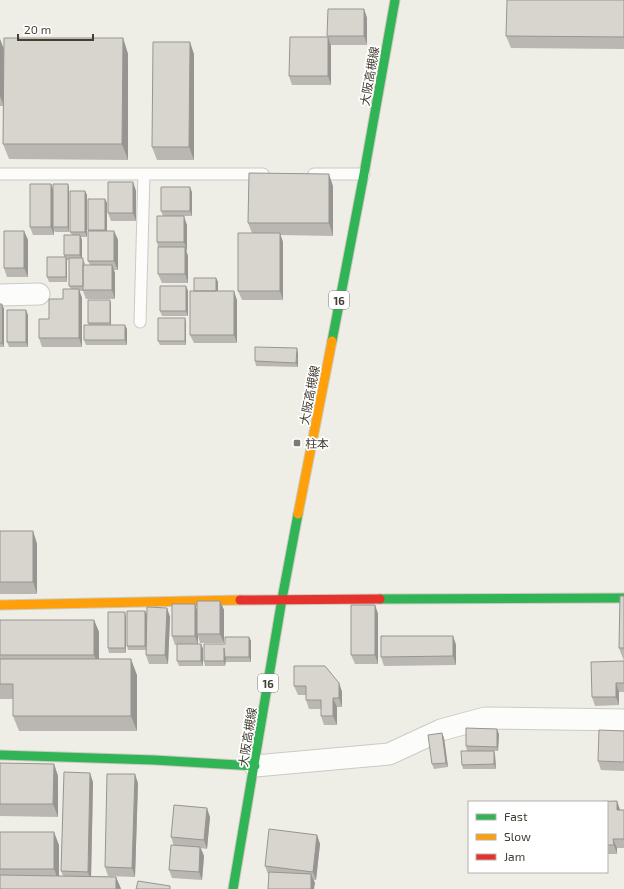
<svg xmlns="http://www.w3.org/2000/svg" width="624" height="889" font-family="'Exo 2','Noto Sans JP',sans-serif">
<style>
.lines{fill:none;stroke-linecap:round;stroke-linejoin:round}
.lane-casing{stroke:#cccac4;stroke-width:13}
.street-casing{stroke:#cccac4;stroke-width:23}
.fast-casing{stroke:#cecabd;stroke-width:11}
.slow-casing{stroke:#cecabd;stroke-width:11}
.jam-casing{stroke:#cecabd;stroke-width:11}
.lane{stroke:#fcfcfb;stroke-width:11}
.street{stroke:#fcfcfb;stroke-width:21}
.fast{stroke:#30b455;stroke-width:9}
.slow{stroke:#ff9f0a;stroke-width:9}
.jam{stroke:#e5322d;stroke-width:9}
.wall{fill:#bab7b2}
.shaded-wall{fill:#979591}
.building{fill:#d8d5cf;stroke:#979591}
.poi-dot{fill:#807b72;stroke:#fff;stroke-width:1.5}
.labels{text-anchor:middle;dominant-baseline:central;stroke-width:3.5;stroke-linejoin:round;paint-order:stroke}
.shield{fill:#fff;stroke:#7c7870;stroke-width:1}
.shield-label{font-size:11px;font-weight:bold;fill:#443e33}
.street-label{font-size:12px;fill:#443e33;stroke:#fff}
.poi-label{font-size:12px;fill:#443e33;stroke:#fff;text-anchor:start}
</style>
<rect width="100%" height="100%" fill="#eeede6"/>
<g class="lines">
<defs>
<path id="lane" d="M1,174H263
M314,174H364
M140,322L144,174"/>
<path id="street" d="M0,295L39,294
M255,766L389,754L441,730L485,718L624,720"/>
<path id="fast" d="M332,341L364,174L395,0
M380,599L624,598
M0,755L154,760L255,766
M233,889L282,599L298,514"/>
<path id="slow" d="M298,514L332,341
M0,605L240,600"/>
<path id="jam" d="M240,600L380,599"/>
</defs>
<use href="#lane" class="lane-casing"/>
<use href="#street" class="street-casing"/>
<use href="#fast" class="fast-casing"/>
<use href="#slow" class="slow-casing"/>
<use href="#jam" class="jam-casing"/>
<use href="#lane" class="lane"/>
<use href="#street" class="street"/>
<use href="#fast" class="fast"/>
<use href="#slow" class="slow"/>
<use href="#jam" class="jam"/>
</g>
<path class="wall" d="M624,0V49L511,48L506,36Z
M364,9L367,18V45H331V85H292L289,76L328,37L327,36Z
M123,38L128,54V160L9,159L3,144V106H0V39L4,49Z
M194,54V160H157L152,147Z
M133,182L136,191V221H111L108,213Z
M51,184L53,190L68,184L69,189V232H55L54,230V235H33L30,227Z
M333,186V236L280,235L283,242V300H242L238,291L252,233L248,223Z
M85,191L87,195V237H81L82,240V258L85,263V265H90L88,261V230L105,199L107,203V231H114L118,240V270H114L115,273V299H86L83,291H79L82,298V347H42L39,338L49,319L63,299L71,289L69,286V260H67V282H49L47,277L64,257V255L72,235L70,232Z
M192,192V216H163L161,211Z
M187,225V251H186L188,256V283H162L158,274V247L157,242Z
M24,231L28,240V277H7L4,268Z
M216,278L218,282V291L237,300V343H194L190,335L194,291Z
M186,286L188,291V316H162L160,311Z
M110,300L111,304V325L127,329V345H86L84,340L89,325L88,323Z
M0,304L4,309V347H0Z
M28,315V347H9L7,342Z
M185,318L186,323V345H160L158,341Z
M298,353V367L256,366L255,361Z
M0,531H33L37,544V594H0Z
M624,596V661L619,648Z
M220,601L224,610V643H200L198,636V644H201L203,649V666H179L177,661V645H175L172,636L195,604L197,611Z
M375,605L378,614V664H355L351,655Z
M167,608L170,617L168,664H149L146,655V650H128L127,646L145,611L147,615Z
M126,617V653H109L108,648Z
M0,620H94L99,632V659L137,675V731H19L13,716V699H0Z
M453,636L456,645V665L384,666L381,657Z
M249,637L251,641V662H226V659L225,666H205L204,661Z
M624,661V692H619V705L595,706L592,697Z
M339,683L342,692V707H337V725H324L321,716V709H309L306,700V695H298L294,686Z
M624,731V771L601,770L598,761Z
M442,733L444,738L448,767L434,769L432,764Z
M499,734L498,751H494L495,755L496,769H463L462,765L478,751H467L466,746Z
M0,763L54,764L58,776V817L0,816Z
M93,782L91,876L116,877L121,889H0V832L59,845V876H63L61,871Z
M138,783L135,877L108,876L105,867Z
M617,801L620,810H624V848H617V854H607V802Z
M210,817L207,849L201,848L204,856L202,880L172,878L169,870L174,846L171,837Z
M317,835L320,844L316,880H313L315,883L268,874L265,866Z"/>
<path class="shaded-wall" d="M364,9L367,18V45L364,36Z
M328,37L331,46V85L328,76Z
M123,38L128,54V160L122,144Z
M0,39L4,50V106L0,96Z
M190,42L194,54V160L189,147Z
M329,174L333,186V236L329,223Z
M133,182L136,191V221L133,213Z
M51,184L54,193L53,227L54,230V235L51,227Z
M68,184L69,189V232L68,227Z
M190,187L192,192V216L190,211Z
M85,191L87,195V237L85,232Z
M105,199L107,203V234L105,230Z
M184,216L187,225V251L184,242Z
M24,231L28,240V277L24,268Z
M114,231L118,240V270L114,261Z
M280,233L283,242V300L280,291Z
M80,235L82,240V260L80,255Z
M185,247L188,256V283L185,274Z
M66,257L67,261V282L66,277Z
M112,265L115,273V299L112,290Z
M216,278L218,282V298L216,293Z
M186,286L188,291V316L186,311Z
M79,289L82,298V347L79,338Z
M234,291L237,300V343L234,335Z
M110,300L111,304V327L110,323Z
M2,304L4,309V347L2,343Z
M26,310L28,315V347L26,342Z
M185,318L186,323V345L185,341Z
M125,325L127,329V345L125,340Z
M297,348L298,353V367L296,363Z
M33,531L37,544V594L33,582Z
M220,601L224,610V643L220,634Z
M195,604L198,613L197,634L198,636V645L195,636Z
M375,605L378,614V664L375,655Z
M167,608L170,617L168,664L165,655Z
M145,611L147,615V650L145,646Z
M125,612L126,617V653L125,648Z
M94,620L99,632V667L94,655Z
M453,636L456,645V665L453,656Z
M249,637L251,641V662L249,657Z
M201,644L203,649V666L201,661Z
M224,648L226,659L225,666L224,661Z
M131,659L137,675V731L131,716Z
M339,683L342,692V707L339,698Z
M616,683L619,692V705L616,697Z
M333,698L337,707V725L333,716Z
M497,729L499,734L498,751L497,747Z
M442,733L444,738L448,767L446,763Z
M494,751L495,755L496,769L494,764Z
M54,764L58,776V817L53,804Z
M90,773L93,782L91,881L88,872Z
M135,774L138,783L135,877L132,868Z
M617,801L620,810H617Z
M207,808L210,817L207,849L204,840Z
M54,832L59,845V882L54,869Z
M317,835L320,844L316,880L313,872Z
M613,839L617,848V854L614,845Z
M200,847L204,856L202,880L199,872Z
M311,874L315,883L314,889H311Z
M116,877L121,889H116Z"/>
<path class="building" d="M507,0H624V37L506,36Z
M328,9H364V36H327Z
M290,37H328V76H289Z
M4,38H123L122,144H3Z
M153,42H190L189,147H152Z
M249,173L329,174V223H248Z
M108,182H133V213H108Z
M30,184H51V227H30Z
M53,184H68V227H53Z
M161,187H190V211H161Z
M70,191H85V232H70Z
M88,199H105V230H88Z
M157,216H184V242H157Z
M4,231H24V268H4Z
M88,231H114V261H88Z
M238,233H280V291H238Z
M64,235H80V255H64Z
M158,247H185V274H158Z
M47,257H66V277H47Z
M69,258H83V286H69Z
M83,265H112V290H83Z
M194,278H216V291H194Z
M160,286H186V311H160Z
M63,289H79V338H39V319H49V299H63Z
M190,291H234V335H190Z
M88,300H110V323H88Z
M0,304H2V343H0Z
M7,310H26V342H7Z
M158,318H185V341H158Z
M84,325H125V340H84Z
M255,347L297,348L296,363L255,361Z
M0,531H33V582H0Z
M620,596H624V648H619Z
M197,601H220V634H197Z
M172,604H195V636H172Z
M351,605H375V655H351Z
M147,607L167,608L165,655H146Z
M127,611H145V646H127Z
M108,612H125V648H108Z
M0,620H94V655H0Z
M381,636H453V656L381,657Z
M225,637H249V657H225L224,648V661H204V644H225Z
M177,644H201V661H177Z
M0,659H131V716H13V684H0Z
M624,661V683H616V697H592L591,662Z
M294,666H325L339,683V698H333V716H321V700H306V686H294Z
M466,728L497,729V747L466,746Z
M599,730L624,731V762L598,761Z
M442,733L446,763L432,764L428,735Z
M461,751H494V764L462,765Z
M0,763L54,764L53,804H0Z
M64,772L90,773L88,872L61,871Z
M107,774H135L132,868L105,867Z
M617,801V810H624V839H613L614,845H607V802H581Z
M174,805L207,808L204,840L171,837Z
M269,829L317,835L313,872L265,866Z
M0,832H54V869H0Z
M171,845L200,847L199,872L169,870Z
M269,872L311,874V889H268Z
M0,875L116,877V889H0Z
M138,881L170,886V889H136Z"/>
<rect class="poi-dot" x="293" y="439" width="8" height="8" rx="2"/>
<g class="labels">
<g class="shield">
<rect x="329" y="291" width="20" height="18" rx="3"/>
<rect x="258" y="674" width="20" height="18" rx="3"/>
</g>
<g class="shield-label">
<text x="339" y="300">16</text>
<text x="268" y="683">16</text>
</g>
<g class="street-label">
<text transform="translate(369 76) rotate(-80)">大阪高槻線</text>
<text transform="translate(309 395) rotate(-79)">大阪高槻線</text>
<text transform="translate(247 737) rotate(-81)">大阪高槻線</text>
</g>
<g class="poi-label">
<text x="305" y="443">柱本</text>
</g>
</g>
<rect x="468" y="801" width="140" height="72" fill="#ffffff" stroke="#b4b2ad"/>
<rect x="476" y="814" width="20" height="6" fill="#30b455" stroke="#b4b2ad"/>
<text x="504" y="821" font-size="12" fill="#443e33">Fast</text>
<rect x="476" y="834" width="20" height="6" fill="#ff9f0a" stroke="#b4b2ad"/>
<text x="504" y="841" font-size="12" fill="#443e33">Slow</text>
<rect x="476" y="854" width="20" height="6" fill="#e5322d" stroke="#b4b2ad"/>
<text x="504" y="861" font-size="12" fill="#443e33">Jam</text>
<path d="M18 34v6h75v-6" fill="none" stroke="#443e33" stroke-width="2"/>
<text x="24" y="34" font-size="12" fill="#443e33" stroke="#ffffff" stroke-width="3" paint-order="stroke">20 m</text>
</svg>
